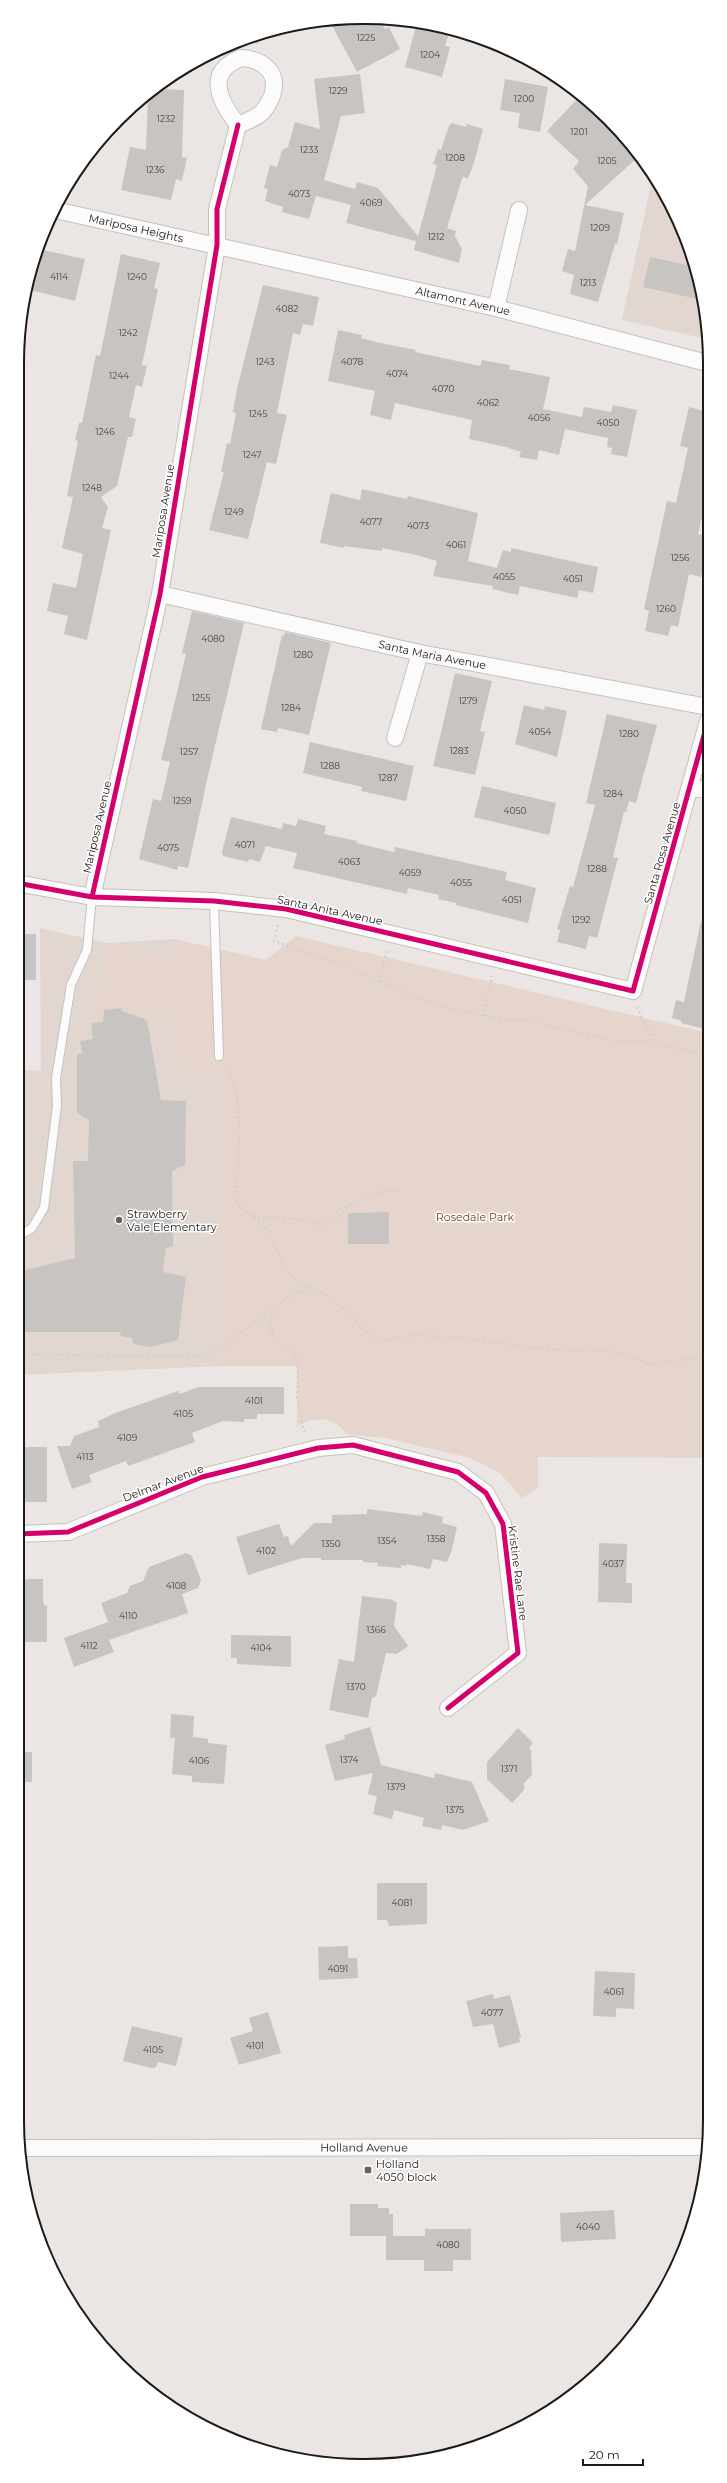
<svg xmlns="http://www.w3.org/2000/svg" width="727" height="2483" font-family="Montserrat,sans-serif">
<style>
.built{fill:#e1d6d0}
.green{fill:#e5d5cd}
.building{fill:#c8c4c2}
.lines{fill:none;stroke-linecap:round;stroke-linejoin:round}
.service-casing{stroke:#c5c1bf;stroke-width:10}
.minor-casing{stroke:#c5c1bf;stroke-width:18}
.path{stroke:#d2d1d0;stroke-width:2.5;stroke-dasharray:2 3;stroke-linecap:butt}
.service{stroke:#fcfbfb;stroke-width:8}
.minor{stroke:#fcfbfb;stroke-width:16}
.cycleway-casing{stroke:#fff;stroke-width:8}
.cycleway{stroke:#d6006c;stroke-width:5}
.poi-dot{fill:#65615f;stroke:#fff;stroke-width:1.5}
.labels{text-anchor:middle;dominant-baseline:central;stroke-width:3;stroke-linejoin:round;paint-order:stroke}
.number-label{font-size:9px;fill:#484442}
.street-label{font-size:11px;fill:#1d1a18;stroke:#fff}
.poi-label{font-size:11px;fill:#1d1a18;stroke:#fff;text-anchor:start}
.park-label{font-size:11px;fill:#6c3c21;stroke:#fff}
.rim{fill:none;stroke:#1d1a18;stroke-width:2}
</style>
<rect width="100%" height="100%" fill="#ebe6e4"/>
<path class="built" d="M652,180L674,210L707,318V339L622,320Z
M40,928L107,943L175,939V1067L221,1073V1366L17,1375V1069L41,1071Z"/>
<path class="green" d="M296,936L708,1033L709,1458L538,1457V1488L522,1498L500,1473L470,1458L385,1438L347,1434L338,1425L324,1419L311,1420L297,1426V1366H221V1073L175,1067V1019L130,1024L128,1013L94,1018L107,943L174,958L175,939L266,960Z"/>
<path class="building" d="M363,17L380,19L385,29L389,27L400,49L357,72L329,20Z
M417,23H429L450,30L445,46L450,47L442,77L405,67Z
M360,74L365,113L341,116L324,180L355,189L357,182L378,188L418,236L437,165L433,164L438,149L441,150L449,126L452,123L466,127L467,124L483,129L473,166L468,178L463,177L460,185L447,228L456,231L455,236L462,249L459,263L414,250L416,241L346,223L351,205L316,196L309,219L282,212L283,207L265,201L268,189L264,188L270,165L277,167L282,150L288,147L295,122L320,129L314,79Z
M505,79L548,87L540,132L518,128L520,113L500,110Z
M155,89L184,90L182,157L187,158L182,181L176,179L171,200L121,190L130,147L146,150L148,95Z
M579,97L620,138L637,158L585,205L624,213L617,244H615L598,302L570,294L574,275L562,271L568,249L575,251L588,186L573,169L579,161L547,131Z
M38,249L85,259L75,301L26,289Z
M121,254L160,263L154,288L158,289L142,365L147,366L142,387L136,385L129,417L136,419L132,437H128L117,486L101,497L108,507L102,528L111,530L87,640L64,634L68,616L47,611L53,583L76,588L83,554L62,548L73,497L67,496L78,441L75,440L79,423H82L96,355L100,356Z
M650,257L691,266L702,300L643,287Z
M263,285L319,297L313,326L303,324L300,335L293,333L277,413L287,415L282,437L276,464L267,462L248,539L209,530L224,472H221L227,443L230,444L236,413L233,412L237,389Z
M338,330L362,335L361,338L376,342L416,350L415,352L480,366L482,360L492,362L510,365L509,369L550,377L543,409L582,417L584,407L611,412L613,405L637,410L627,457L611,454L612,448L607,447L608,438L565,429L559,455L539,450L537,460L519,457L521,452L506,447L469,439L472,420L395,403L391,420L370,415L375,391L328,381Z
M689,407L707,412V495L698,534L707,536V548L701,577L689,574L678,627L671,625L668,636L645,631L649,611L644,609L667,501L676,503L688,448L680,446Z
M362,489L407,499L408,496L478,513L468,561L497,568L503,550L511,552V548L598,567L593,593L579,590L577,598L520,586L518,595L492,589L493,586L433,576L437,561L416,555L382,548V551L344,546V548L320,543L331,493L360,500Z
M192,611L244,623L209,771L188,868L178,866L177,870L139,859L153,799L161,801L170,762L161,760L186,654L182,653Z
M285,632L331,643L309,735L278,728L277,732L261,729L282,635L284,636Z
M455,673L492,681L480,731L485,732L475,775L433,766Z
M524,705L544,710L545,706L567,711L557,757L515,744Z
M607,714L657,725L636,803L629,801L626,812H624L613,857L618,858L597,938L589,936L586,949L557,942L560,930L557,929L570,886L573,887L595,805L586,803Z
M310,742L414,766L406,801L361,791L362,787L303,773Z
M482,786L556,803L549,835L474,817Z
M231,817L282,829L283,823L296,826L298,819L326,826L324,834L357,841L356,843L394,852L395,847L507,872L505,880L536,888L528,923L456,905V903L438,899L439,895L408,888L407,894L293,868L297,853L266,846L260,862L249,859L248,862L223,856L222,852Z
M701,921L708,922V1030L681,1023L682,1021L672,1018L676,1000L684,1002Z
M17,934H36V980H17Z
M121,1008L122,1011L147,1020L161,1100L186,1101L185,1165L172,1171L173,1246L166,1248L163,1272L186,1277L178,1340L151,1347L133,1344L132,1338L120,1336L121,1332H24V1326H17V1272L75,1258L73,1161H88L89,1120L77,1113V1054H82L80,1041L93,1039L91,1023L103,1022L104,1010Z
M389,1212V1244H348V1213Z
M198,1387H284V1414H257V1419H244V1422L223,1421L192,1433L195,1442L128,1466L126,1461L89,1475L92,1482L72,1489L57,1446H70L74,1436L99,1427L98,1421L118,1412L178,1391L180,1394Z
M17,1447H47V1502H17Z
M367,1509L422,1516L423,1512L443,1517L442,1523L457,1527L452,1550L447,1562L433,1559L430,1569L406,1564V1566L401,1565V1568L377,1566L378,1563L363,1562V1560H321V1558H302L248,1575L236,1537L279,1524L284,1537L288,1536L291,1546L314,1523H332V1515L367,1514Z
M599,1543L627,1544L626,1583H632V1603L598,1602Z
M186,1553L192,1556L201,1581L198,1588L182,1594L188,1613L109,1640L114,1652L74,1667L64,1638L108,1622L101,1603L127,1593L130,1586L143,1581L149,1567Z
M18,1579H43V1602L45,1606H47V1642H21L20,1627H18Z
M362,1596L394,1600L393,1602H397L394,1626L408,1646L397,1654L386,1653L376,1696L372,1698L368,1718L329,1710L339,1659L354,1662Z
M231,1635L291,1636V1667L237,1664V1658H231Z
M171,1714L194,1716L193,1737L208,1739V1743L227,1745L224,1784L192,1782V1776L172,1774L175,1738H170Z
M370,1727L381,1765L434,1778L435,1773L472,1782L489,1821L463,1830L442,1825L441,1830L422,1826L424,1818L394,1810L392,1819L373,1814L377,1796L368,1794L373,1773L335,1781L325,1745L345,1739L344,1735Z
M518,1728L533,1743L529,1748L531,1750L532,1775L524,1783V1790L512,1803L487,1779V1762Z
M17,1752H32V1782H17Z
M377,1883H427V1924L389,1926L387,1920H377Z
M348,1946V1958H357L358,1978L319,1980L318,1947Z
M595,1971L635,1973L634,2009L616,2008V2017L593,2016Z
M493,1994L494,1999L510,1995L521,2037H519L520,2042L499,2048L493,2024L473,2027L466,2001Z
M268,2012L281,2053L239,2065L230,2038L253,2031L249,2018Z
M132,2026L183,2038L176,2066L158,2062L156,2067L152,2068L123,2061Z
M350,2204H378V2208H389V2214H393V2236H350Z
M614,2210L616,2239L561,2242L560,2213Z
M425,2229H471V2260H453V2271H424V2260H386V2236H425Z"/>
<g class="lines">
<defs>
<path id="service" d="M214,901L219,1056
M17,1237L32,1228L44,1208L57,1106L56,1078L71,985L87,950L92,897"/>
<g id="minor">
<path d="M241,58C262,59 280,72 272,96C269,102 266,110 260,114C254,119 245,122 238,125C220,102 204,72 241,58Z"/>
<path id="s1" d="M55,210L496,308L707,363"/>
<path d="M496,308L519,210"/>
<path id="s2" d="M160,594L420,653L708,707"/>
<path d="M395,738L420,653"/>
<path d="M691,788L708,790"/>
<path d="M17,883L92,897L214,901L286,909L633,991L708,721"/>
<path d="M92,897L160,594L217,245V209L238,125"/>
<path d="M17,1534L68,1532L202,1477L318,1448L353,1445L458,1472L486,1493L503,1524L518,1653L448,1708"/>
<path id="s3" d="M20,2148L707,2147"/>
</g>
</defs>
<use href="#service" class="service-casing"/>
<use href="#minor" class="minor-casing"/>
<path class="path" d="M257,44L259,35
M278,925L274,941L345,966L411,995L454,1010L504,1019L527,1020L614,1041H653L693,1053L708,1054
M379,982L387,951
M637,1007L653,1041
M483,1016L492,976
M227,1068L237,1094L239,1122V1160L234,1194L238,1204L269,1230L283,1265L293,1278L327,1296L342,1307L372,1337L382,1340L415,1335L463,1338L544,1349L606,1351L631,1356L649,1364L690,1359L709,1352
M253,1216L295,1219L323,1225L335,1221L348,1206L368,1196L386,1191L399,1190
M17,1354L201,1357C228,1346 247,1325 272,1310
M305,1432L303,1429L297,1398L298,1365L296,1355L275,1342C263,1307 279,1301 308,1288"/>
<use href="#service" class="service"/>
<use href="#minor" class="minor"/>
<defs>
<path id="cycleway" d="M17,883L92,897L214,901L286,909L633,991L708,721
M92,897L160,594L217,245V209L238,125
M17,1534L68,1532L202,1477L318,1448L353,1445L458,1472L486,1493L503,1524L518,1653L448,1708"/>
</defs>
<use href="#cycleway" class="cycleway-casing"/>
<use href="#cycleway" class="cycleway"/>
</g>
<g class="poi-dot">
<circle cx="119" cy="1220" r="4"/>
<rect x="364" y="2166" width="8" height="8" rx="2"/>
</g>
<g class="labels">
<g class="number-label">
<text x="366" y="37">1225</text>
<text x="430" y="54">1204</text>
<text x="338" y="90">1229</text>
<text x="524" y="98">1200</text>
<text x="166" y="118">1232</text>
<text x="579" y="131">1201</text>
<text x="309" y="149">1233</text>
<text x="455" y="157">1208</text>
<text x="607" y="160">1205</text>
<text x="155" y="169">1236</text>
<text x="299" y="193">4073</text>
<text x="371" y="202">4069</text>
<text x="600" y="227">1209</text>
<text x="436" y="236">1212</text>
<text x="59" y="276">4114</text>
<text x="137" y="276">1240</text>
<text x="588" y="282">1213</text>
<text x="287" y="308">4082</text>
<text x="128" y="332">1242</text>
<text x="265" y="361">1243</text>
<text x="352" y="361">4078</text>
<text x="397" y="373">4074</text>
<text x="119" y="375">1244</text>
<text x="443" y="388">4070</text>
<text x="488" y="402">4062</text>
<text x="258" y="413">1245</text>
<text x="539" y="417">4056</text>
<text x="608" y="422">4050</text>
<text x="105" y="431">1246</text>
<text x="252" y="454">1247</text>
<text x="92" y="487">1248</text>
<text x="234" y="511">1249</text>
<text x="371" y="521">4077</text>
<text x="418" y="525">4073</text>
<text x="456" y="544">4061</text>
<text x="680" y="557">1256</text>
<text x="504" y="576">4055</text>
<text x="573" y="578">4051</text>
<text x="666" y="608">1260</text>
<text x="213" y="638">4080</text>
<text x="303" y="654">1280</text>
<text x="201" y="697">1255</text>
<text x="468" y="700">1279</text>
<text x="291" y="707">1284</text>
<text x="540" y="731">4054</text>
<text x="629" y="733">1280</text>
<text x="459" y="750">1283</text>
<text x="189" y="751">1257</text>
<text x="330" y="765">1288</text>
<text x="388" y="777">1287</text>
<text x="613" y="793">1284</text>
<text x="182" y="800">1259</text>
<text x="515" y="810">4050</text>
<text x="245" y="844">4071</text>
<text x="168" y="847">4075</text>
<text x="349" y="861">4063</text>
<text x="597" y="868">1288</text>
<text x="410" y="872">4059</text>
<text x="461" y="882">4055</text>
<text x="512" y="899">4051</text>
<text x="581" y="919">1292</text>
<text x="254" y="1400">4101</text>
<text x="183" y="1413">4105</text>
<text x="127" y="1437">4109</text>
<text x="85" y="1456">4113</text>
<text x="436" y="1538">1358</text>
<text x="387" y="1540">1354</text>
<text x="331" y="1543">1350</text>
<text x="266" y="1550">4102</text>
<text x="613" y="1563">4037</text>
<text x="176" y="1585">4108</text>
<text x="128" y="1615">4110</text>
<text x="376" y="1629">1366</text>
<text x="89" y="1645">4112</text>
<text x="261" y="1647">4104</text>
<text x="356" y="1686">1370</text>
<text x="349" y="1759">1374</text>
<text x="199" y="1760">4106</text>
<text x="509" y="1768">1371</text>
<text x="396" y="1786">1379</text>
<text x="455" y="1809">1375</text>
<text x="402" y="1902">4081</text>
<text x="338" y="1968">4091</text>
<text x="614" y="1991">4061</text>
<text x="492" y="2012">4077</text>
<text x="255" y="2045">4101</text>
<text x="153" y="2049">4105</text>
<text x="588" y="2226">4040</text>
<text x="448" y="2244">4080</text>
</g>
<g class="street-label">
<text stroke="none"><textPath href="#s1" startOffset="83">Mariposa Heights</textPath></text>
<text stroke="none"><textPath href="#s1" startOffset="418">Altamont Avenue</textPath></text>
<text transform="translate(163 511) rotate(-81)">Mariposa Avenue</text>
<text stroke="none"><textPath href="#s2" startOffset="279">Santa Maria Avenue</textPath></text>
<text transform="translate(97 827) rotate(-77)">Mariposa Avenue</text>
<text transform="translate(662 853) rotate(-74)">Santa Rosa Avenue</text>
<text transform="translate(330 910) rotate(12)">Santa Anita Avenue</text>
<text transform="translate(163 1483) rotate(-21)">Delmar Avenue</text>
<text transform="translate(518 1573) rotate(83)">Kristine Rae Lane</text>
<text stroke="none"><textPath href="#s3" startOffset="344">Holland Avenue</textPath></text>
</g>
<g class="poi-label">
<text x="127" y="1214">Strawberry<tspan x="127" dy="13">Vale Elementary</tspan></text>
<text x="376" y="2164">Holland<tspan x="376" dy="13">4050 block</tspan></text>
</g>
<g class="park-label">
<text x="475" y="1217">Rosedale Park</text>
</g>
</g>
<path d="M0 0H727V2483H0ZM363 24H364A339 339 0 0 1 703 363V2120A339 339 0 0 1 364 2459H363A339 339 0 0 1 24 2120V363A339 339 0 0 1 363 24Z" fill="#fff" fill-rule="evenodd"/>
<path class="rim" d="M363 24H364A339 339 0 0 1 703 363V2120A339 339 0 0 1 364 2459H363A339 339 0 0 1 24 2120V363A339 339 0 0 1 363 24Z"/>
<path d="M583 2459v6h60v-6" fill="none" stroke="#1d1a18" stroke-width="2"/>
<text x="589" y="2459" font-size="12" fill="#1d1a18" stroke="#ffffff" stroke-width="3" paint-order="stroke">20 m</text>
</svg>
